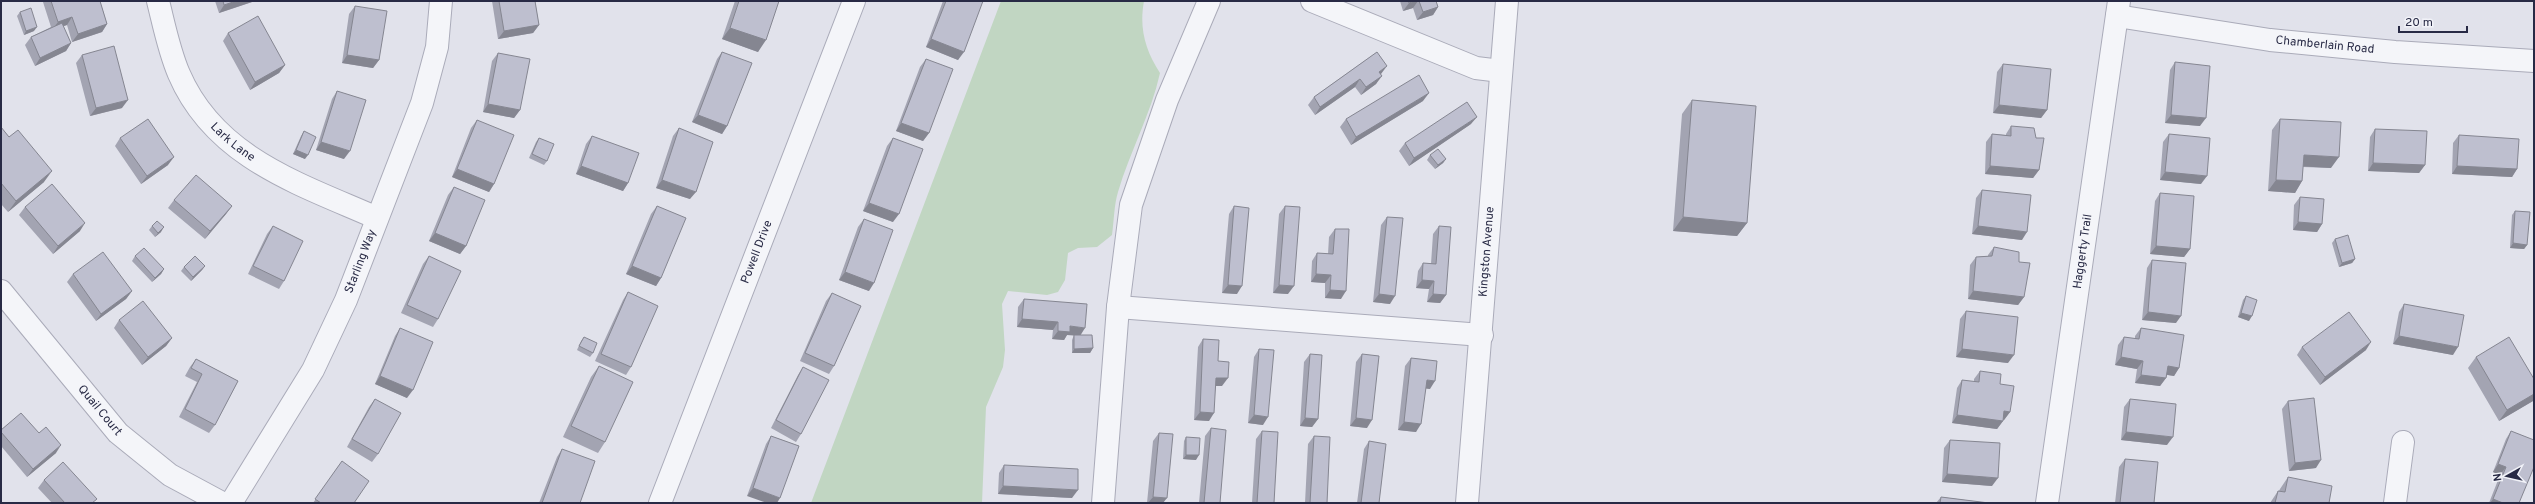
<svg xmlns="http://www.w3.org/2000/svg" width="2535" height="504" font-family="Overpass,sans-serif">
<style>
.green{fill:#c1d6c2}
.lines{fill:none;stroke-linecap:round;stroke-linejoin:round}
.minor-casing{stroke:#aaabb9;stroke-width:24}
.minor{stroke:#f4f5f9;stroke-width:22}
.wall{fill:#a3a4b2}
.shaded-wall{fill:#858691}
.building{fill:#bebfcf;stroke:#858691}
.labels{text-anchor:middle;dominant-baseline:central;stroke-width:3;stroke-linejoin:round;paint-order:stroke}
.street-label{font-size:12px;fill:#282a45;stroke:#f1f2f8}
</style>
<rect width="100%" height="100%" fill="#e1e2eb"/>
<path class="green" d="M1001,1H1144C1139,28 1145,50 1160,73C1151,114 1130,151 1118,192C1114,205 1114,221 1112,235L1097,247L1078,248L1068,253L1065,280L1058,292L1047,295L1008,291L1002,304L1005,350L1003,367L986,407L982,503H811Z"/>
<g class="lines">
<defs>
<g id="minor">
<path id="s1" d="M158,1C164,25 169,51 179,74C215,158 300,184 377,218"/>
<path d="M1312,1L1476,68L1501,71"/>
<path id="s2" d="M2117,16L2270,40L2395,52L2534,61"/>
<path id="s3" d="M1,291L118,433L170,475L222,503"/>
<path d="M1118,307L1482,335"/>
<path id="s4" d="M231,503L313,370L346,300L422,103L437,47L441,1"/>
<path id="s5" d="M660,503L854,1"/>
<path d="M1103,503L1118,307L1131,205L1167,100L1209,1"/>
<path id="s6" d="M1467,503L1507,1"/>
<path id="s7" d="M2047,503L2119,1"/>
<path d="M2395,503L2403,442"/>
</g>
</defs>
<use href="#minor" class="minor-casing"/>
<use href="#minor" class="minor"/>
</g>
<path class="wall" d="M44,1H100L107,24L102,32L72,42L67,25L63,26L71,43L66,51L35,66L25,45L31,37L51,27L43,2Z
M215,1H252V2L219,13Z
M492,1H535L539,25L533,33L498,39Z
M735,1H779L758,52L722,39Z
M943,1H983L958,60L926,47Z
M1400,1H1436L1438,7L1433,15L1417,20L1413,8L1403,11Z
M355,6L379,60L373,68L342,63L349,14Z
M20,12L34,31L24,35L17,16Z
M228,33L285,65L279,73L250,90L223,41Z
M722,52L727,126L722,134L692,122L717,59Z
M1377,52L1381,74L1376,84L1361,95L1355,87L1315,115L1308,105L1314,97Z
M498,53L520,110L514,118L483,112L492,61Z
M82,55L122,108L90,116L76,63Z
M926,59L929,133L923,141L896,131L920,67Z
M2175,62L2200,126L2165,123L2170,70Z
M2003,64L2047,110L2041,118L1993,113L1997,72Z
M337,91L344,159L316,150L332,99Z
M1692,100L1747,223L1737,236L1673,231L1682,114Z
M1423,101L1351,145L1340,127L1346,119Z
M2280,119L2331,168L2303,167L2302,181L2295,193L2268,191L2272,130Z
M477,120L494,184L489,192L452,177L471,128Z
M1471,124L1409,166L1399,151L1405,143Z
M2011,126L2039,170L2033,178L1985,174L1986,142L1992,134L2006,135V134Z
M1,127L44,182L8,212L1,204Z
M679,128L690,199L656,188L673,136Z
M2375,129L2425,165L2419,173L2368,171L2370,137Z
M304,131L305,159L293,154L301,136Z
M2169,134L2201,184L2160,180L2163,142Z
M2459,135L2517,169L2512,177L2452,174L2453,143Z
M592,136L628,183L623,191L576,174L586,144Z
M120,138L168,165L141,184L115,146Z
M539,138L547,161L544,165L529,158L536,142Z
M893,138V222L863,211L887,146Z
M1430,155L1446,159L1443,163L1435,169L1427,160Z
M454,187L466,246L460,254L429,241L448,195Z
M1982,190L2022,240L1972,234L1976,198Z
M2160,193L2190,249L2184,257L2150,254L2155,201Z
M2300,197L2322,224L2317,232L2293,230L2294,205Z
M174,200L232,206L226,214L205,239L168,208Z
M657,206L661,278L656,286L626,274L651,214Z
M1234,206L1237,294L1222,293L1229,214Z
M1285,206L1288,294L1273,293L1279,214Z
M25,207L80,231L53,254L19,215Z
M2515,211L2527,245L2524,249L2510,248L2512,215Z
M1387,217L1390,304L1373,302L1381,225Z
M864,219L869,291L839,280L858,227Z
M152,226L161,232L155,237L149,230Z
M273,226L284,281L279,289L248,274L267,234Z
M1439,226L1446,295L1440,303L1427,302L1429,289L1416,288L1418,271L1423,263L1431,264L1433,234Z
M1335,229L1341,299L1325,298V283L1311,282L1312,261L1317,253L1328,254L1329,237Z
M2335,239L2355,259L2352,263L2339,267L2332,243Z
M1994,247L2019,262L2024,297L2018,305L1968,299L1970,265L1976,257L1988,256V255Z
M135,256L164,269L161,274L152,282L132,261Z
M429,256L438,319L433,327L401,313L423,264Z
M2152,260L2176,323L2142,320L2147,268Z
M205,266L202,270L191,281L181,271L184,267Z
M73,274L132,291L126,299L96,321L67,282Z
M628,292L631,367L626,375L595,361L623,300Z
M832,293L834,366L829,374L800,361L826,301Z
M2246,296L2249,321L2238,317L2243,300Z
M1024,299L1080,335L1093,348L1090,353H1072V340L1074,335H1076H1067L1064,340L1052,339L1053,330L1017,327L1018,307Z
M2404,304L2453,355L2393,344L2399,312Z
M1966,311L2008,363L1956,357L1960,319Z
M119,320L172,338L166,346L142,365L114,328Z
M400,328L407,398L375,384L395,336Z
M2141,328L2179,368L2174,376L2167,375L2166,378L2160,386L2135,383L2137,369L2115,365L2118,345L2124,337L2135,339V336Z
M584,337L593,353L590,357L577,350L581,341Z
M1203,339L1218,361L1222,386H1216L1209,421L1194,420L1198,347Z
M2302,347L2366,350L2320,385L2297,355Z
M1259,349L1263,425L1248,423L1254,357Z
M1310,354L1318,419L1312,427L1300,426L1304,362Z
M1362,354L1367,428L1350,426L1356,362Z
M2476,357L2534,379V399L2533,401L2499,421L2468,368Z
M1411,358L1430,389L1426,388L1416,432L1398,430L1405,366Z
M196,359L238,381L215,425L209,433L179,417L197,382L185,376L190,367Z
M599,366L605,442L598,453L563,437L591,377Z
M803,367L801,434L796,442L771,428L798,375Z
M1980,371L2000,384L2010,412L2004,420L2003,419V421L1997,429L1952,423L1957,388L1962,380L1974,382V379Z
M375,399L378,454L372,462L347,447L369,407Z
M2130,399L2167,445L2121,440L2124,407Z
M2288,401L2316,468L2289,471L2282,409Z
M1211,428L1220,503H1199L1205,436Z
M1,430L56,453L27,477L1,446Z
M1262,431L1274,503H1252L1256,439Z
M2511,431L2519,503H2489L2500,475L2493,472L2506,439Z
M1159,433L1163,503H1147L1153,441Z
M771,436L799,446L747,496L766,444Z
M1314,436L1327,503H1305L1308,444Z
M1186,437L1196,460L1183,459L1184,441Z
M1950,440L1992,486L1942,482L1944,448Z
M1369,441L1379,503H1357L1364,449Z
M562,449L580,503H539L557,457Z
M2125,459L2154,503H2115L2119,467Z
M342,461L354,503H313Z
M1004,465L1072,498L998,494L999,473Z
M2288,477L2329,503H2270L2278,491H2279L2280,489Z
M44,480L94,503H52L38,488Z
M1941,497L1989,503H1936Z"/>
<path class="shaded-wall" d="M236,1H252V2L219,13L224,5Z
M1415,1H1418L1413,8L1403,11L1409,3Z
M1438,7L1433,15L1417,20L1423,12Z
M72,17L67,25L52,30L58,22Z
M107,24L102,32L72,42L78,34Z
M539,25L533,33L498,39L504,31Z
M37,27L34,31L24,35L26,31Z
M730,28L766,40L758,52L722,39Z
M931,39L964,52L958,60L926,47Z
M71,43L66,51L35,66L40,58Z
M347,55L379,60L373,68L342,63Z
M285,65L279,73L250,90L255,82Z
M1387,66L1381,74L1373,80L1379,72Z
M1382,76L1376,84L1361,95L1366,87Z
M1360,79L1355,87L1315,115L1320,107Z
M1429,93L1423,101L1351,145L1356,137Z
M128,100L122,108L90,116L96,108Z
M488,104L520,110L514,118L483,112Z
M1999,105L2047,110L2041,118L1993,113Z
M698,115L727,126L722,134L692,122Z
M2171,115L2206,118L2200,126L2165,123Z
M1477,117L1471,124L1409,166L1414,158Z
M901,123L929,133L923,141L896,131Z
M321,142L350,151L344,159L316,150Z
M296,150L308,155L305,159L293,154Z
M2304,155L2339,157L2331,168L2296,166Z
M174,157L168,165L141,184L147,176Z
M1446,159L1443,163L1435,169L1438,165Z
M2373,163L2425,165L2419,173L2368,171Z
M581,166L628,183L623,191L576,174Z
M1990,166L2039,170L2033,178L1985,174Z
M2457,166L2517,169L2512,177L2452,174Z
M457,169L494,184L489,192L452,177Z
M52,171L44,182L8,212L16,201Z
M2165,172L2207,176L2201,184L2160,180Z
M662,180L696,192L690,199L656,188Z
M2276,180L2302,181L2295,193L2268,191Z
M869,203L899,214L893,222L863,211Z
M232,206L226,214L205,239L210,231Z
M1683,217L1747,223L1737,236L1673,231Z
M2298,222L2322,224L2317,232L2293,230Z
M85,223L80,231L53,254L58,246Z
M1978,226L2027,232L2022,240L1972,234Z
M164,227L161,232L155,237L158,233Z
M435,233L466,246L460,254L429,241Z
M2513,243L2527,245L2524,249L2510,248Z
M2156,246L2190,249L2184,257L2150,254Z
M2355,259L2352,263L2339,267L2342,263Z
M205,266L202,270L191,281L193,277Z
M632,266L661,278L656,286L626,274Z
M164,269L161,274L152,282L155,278Z
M845,272L874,283L869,291L839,280Z
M1316,274L1331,275L1325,283L1311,282Z
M1422,280L1434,281L1429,289L1416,288Z
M1228,285L1242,286L1237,294L1222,293Z
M1279,285L1294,286L1288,294L1273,293Z
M1330,290L1346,291L1341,299L1325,298Z
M132,291L126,299L96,321L101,314Z
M1973,291L2024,297L2018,305L1968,299Z
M1379,294L1395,296L1390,304L1373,302Z
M1433,294L1446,295L1440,303L1427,302Z
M2148,312L2181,316L2176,323L2142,320Z
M2241,313L2252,316L2249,321L2238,317Z
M1022,319L1058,322L1053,330L1017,327Z
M1070,326L1085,328L1080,336L1067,335L1064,340L1052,339L1058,331Z
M2399,336L2458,347L2453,355L2393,344Z
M172,338L166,346L142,365L148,357Z
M2371,342L2366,350L2320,385L2325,377Z
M1093,348L1090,353H1072L1074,349Z
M1962,349L2014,355L2008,363L1956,357Z
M2121,357L2143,361L2137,369L2115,365Z
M2168,366L2179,368L2174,376L2163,374Z
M2141,375L2166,378L2160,386L2135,383Z
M380,376L413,390L407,398L375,384Z
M1216,378H1228L1222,386H1210Z
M1427,380L1435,381L1430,389L1421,388Z
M2534,394V399L2533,401L2499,421L2507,410Z
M2004,411L2010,412L2004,420L1998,419Z
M1200,412L1214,413L1209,421L1194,420Z
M1254,415L1268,417L1263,425L1248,423Z
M1957,415L2003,421L1997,429L1952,423Z
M1305,418L1318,419L1312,427L1300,426Z
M1356,418L1372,420L1367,428L1350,426Z
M1404,422L1421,424L1416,432L1398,430Z
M2126,432L2173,437L2167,445L2121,440Z
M61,445L56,453L27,477L33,469Z
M1186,455H1199L1196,460L1183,459Z
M2321,460L2316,468L2289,471L2295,463Z
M2498,464L2506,467L2500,475L2493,472Z
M1947,474L1998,478L1992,486L1942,482Z
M1003,486L1078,490L1072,498L998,494Z
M753,488L780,498L777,503H767L747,496Z
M1153,497L1167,498L1163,503H1148Z
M2493,499L2503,503H2490Z"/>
<path class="building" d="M51,1H100L107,24L78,34L72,17L58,22Z
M223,1H236L224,5Z
M499,1H535L539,25L504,31Z
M739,1H779L766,40L730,28Z
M946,1H983L964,52L931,39Z
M1408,1H1415L1409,3Z
M1419,1H1436L1438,7L1423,12Z
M355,6L387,11L379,60L347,55Z
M31,8L37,27L26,31L20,12Z
M258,16L285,65L255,82L228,33Z
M62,23L71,43L40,58L31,37Z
M114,46L128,100L96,108L82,55Z
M722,52L752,63L727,126L698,115Z
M1377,52L1387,66L1379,72L1382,76L1366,87L1360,79L1320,107L1314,97Z
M498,53L530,59L520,110L488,104Z
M926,59L953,69L929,133L901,123Z
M2175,62L2210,66L2206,118L2171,115Z
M2003,64L2051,69L2047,110L1999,105Z
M1419,75L1429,93L1356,137L1346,119Z
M337,91L366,100L350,151L321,142Z
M1692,100L1756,106L1747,223L1683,217Z
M1467,102L1477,117L1414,158L1405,143Z
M148,119L174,157L147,176L120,138Z
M2280,119L2341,122L2339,157L2304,155L2302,181L2276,180Z
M477,120L514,135L494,184L457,169Z
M2011,126L2034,128L2036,138H2044L2039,170L1990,166L1992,134L2011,136Z
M1,127L9,137L18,130L52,171L16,201L1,183Z
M679,128L713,142L696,192L662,180Z
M2375,129L2427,131L2425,165L2373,163Z
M304,131L316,137L308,155L296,150Z
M2169,134L2210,138L2207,176L2165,172Z
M2459,135L2519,139L2517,169L2457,166Z
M592,136L639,153L628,183L581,166Z
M539,138L554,144L547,161L532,154Z
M893,138L923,149L899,214L869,203Z
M1438,149L1446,159L1438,165L1430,155Z
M196,175L232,206L210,231L174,200Z
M52,184L85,223L58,246L25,207Z
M454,187L485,200L466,246L435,233Z
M1982,190L2031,195L2027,232L1978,226Z
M2160,193L2194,196L2190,249L2156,246Z
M2300,197L2324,199L2322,224L2298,222Z
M657,206L686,218L661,278L632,266Z
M1234,206L1249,208L1242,286L1228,285Z
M1285,206L1300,207L1294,286L1279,285Z
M2515,211L2530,212L2527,245L2513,243Z
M1387,217L1403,218L1395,296L1379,294Z
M864,219L893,230L874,283L845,272Z
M157,221L164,227L158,233L152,226Z
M273,226L303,241L284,281L253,266Z
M1439,226L1451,227L1446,295L1433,294L1434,281L1422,280L1423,263L1436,264Z
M1335,229H1349L1346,291L1330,290L1331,275L1316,274L1317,253L1333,254Z
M2348,235L2355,259L2342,263L2335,239Z
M1994,247L2019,252V262L2030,263L2024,297L1973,291L1976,257L1992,256Z
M144,248L164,269L155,278L135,256Z
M103,252L132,291L101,314L73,274Z
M195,256L205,266L193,277L184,267Z
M429,256L461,271L438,319L407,305Z
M2152,260L2186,263L2181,316L2148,312Z
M628,292L658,306L631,367L601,354Z
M832,293L861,306L834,366L805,353Z
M2246,296L2257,300L2252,316L2241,313Z
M1024,299L1087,304L1085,328L1070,326V332L1058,331V322L1022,319Z
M143,301L172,338L148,357L119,320Z
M2404,304L2464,315L2458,347L2399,336Z
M1966,311L2018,317L2014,355L1962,349Z
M2349,312L2371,342L2325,377L2302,347Z
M400,328L433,342L413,390L380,376Z
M2141,328L2184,335L2179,368L2168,366L2166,378L2141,375L2143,361L2121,357L2124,337L2139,339Z
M1074,335H1092L1093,348L1074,349Z
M584,337L597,343L593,353L579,346Z
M2509,337L2534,379V394L2507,410L2476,357Z
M1203,339L1219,340L1218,361L1229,362L1228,378H1216L1214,413L1200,412Z
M1259,349L1274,350L1268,417L1254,415Z
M1310,354L1322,355L1318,419L1305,418Z
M1362,354L1379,356L1372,420L1356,418Z
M1411,358L1437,361L1435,381L1427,380L1421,424L1404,422Z
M196,359L238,381L215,425L185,409L202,374L191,368Z
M599,366L633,382L605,442L571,426Z
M803,367L829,380L801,434L776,420Z
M1980,371L2001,374L2000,384L2014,386L2010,412L2004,411L2003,421L1957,415L1962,380L1979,382Z
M2314,398L2321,460L2295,463L2288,401Z
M375,399L401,413L378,454L352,439Z
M2130,399L2176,404L2173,437L2126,432Z
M21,413L39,433L46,427L61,445L33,469L1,432V430Z
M1211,428L1226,430L1220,503H1204Z
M1262,431L1278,432L1274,503H1257Z
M2511,431L2534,440V467L2519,503H2503L2493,499L2506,467L2498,464Z
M1159,433L1173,434L1167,498L1153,497Z
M771,436L799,446L780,498L753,488Z
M1314,436L1330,437L1327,503H1310Z
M1186,437L1200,438L1199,455H1186Z
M1950,440L2000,443L1998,478L1947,474Z
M1369,441L1386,444L1379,503H1361Z
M562,449L595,461L580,503H542Z
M2125,459L2158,462L2154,503H2120Z
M342,461L369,481L354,503H321L315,499Z
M63,462L97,499L92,503H65L44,480Z
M1004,465L1078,469V490L1003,486Z
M2288,477L2332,486L2329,503H2275L2278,491L2285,492Z
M1941,497L1989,503H1940Z"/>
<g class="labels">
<g class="street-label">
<text stroke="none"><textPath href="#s2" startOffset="210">Chamberlain Road</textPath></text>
<text stroke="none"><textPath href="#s1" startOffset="164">Lark Lane</textPath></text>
<text stroke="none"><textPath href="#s5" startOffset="269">Powell Drive</textPath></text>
<text stroke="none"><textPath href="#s6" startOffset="252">Kingston Avenue</textPath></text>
<text stroke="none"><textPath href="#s7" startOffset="254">Haggerty Trail</textPath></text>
<text stroke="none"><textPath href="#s4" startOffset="275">Starling Way</textPath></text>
<text stroke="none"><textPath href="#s3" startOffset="155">Quail Court</textPath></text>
</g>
</g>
<rect width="2535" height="504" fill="none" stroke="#282a45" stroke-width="4"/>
<g transform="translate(2507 476) rotate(262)" stroke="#f1f2f8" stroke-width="3" paint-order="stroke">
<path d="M0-3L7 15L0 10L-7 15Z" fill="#282a45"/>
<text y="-6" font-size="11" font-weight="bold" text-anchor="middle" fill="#282a45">N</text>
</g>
<path d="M2399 26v6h68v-6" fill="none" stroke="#282a45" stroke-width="2"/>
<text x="2405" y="26" font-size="12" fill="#282a45" stroke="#f1f2f8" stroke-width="3" paint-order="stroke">20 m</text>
</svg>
